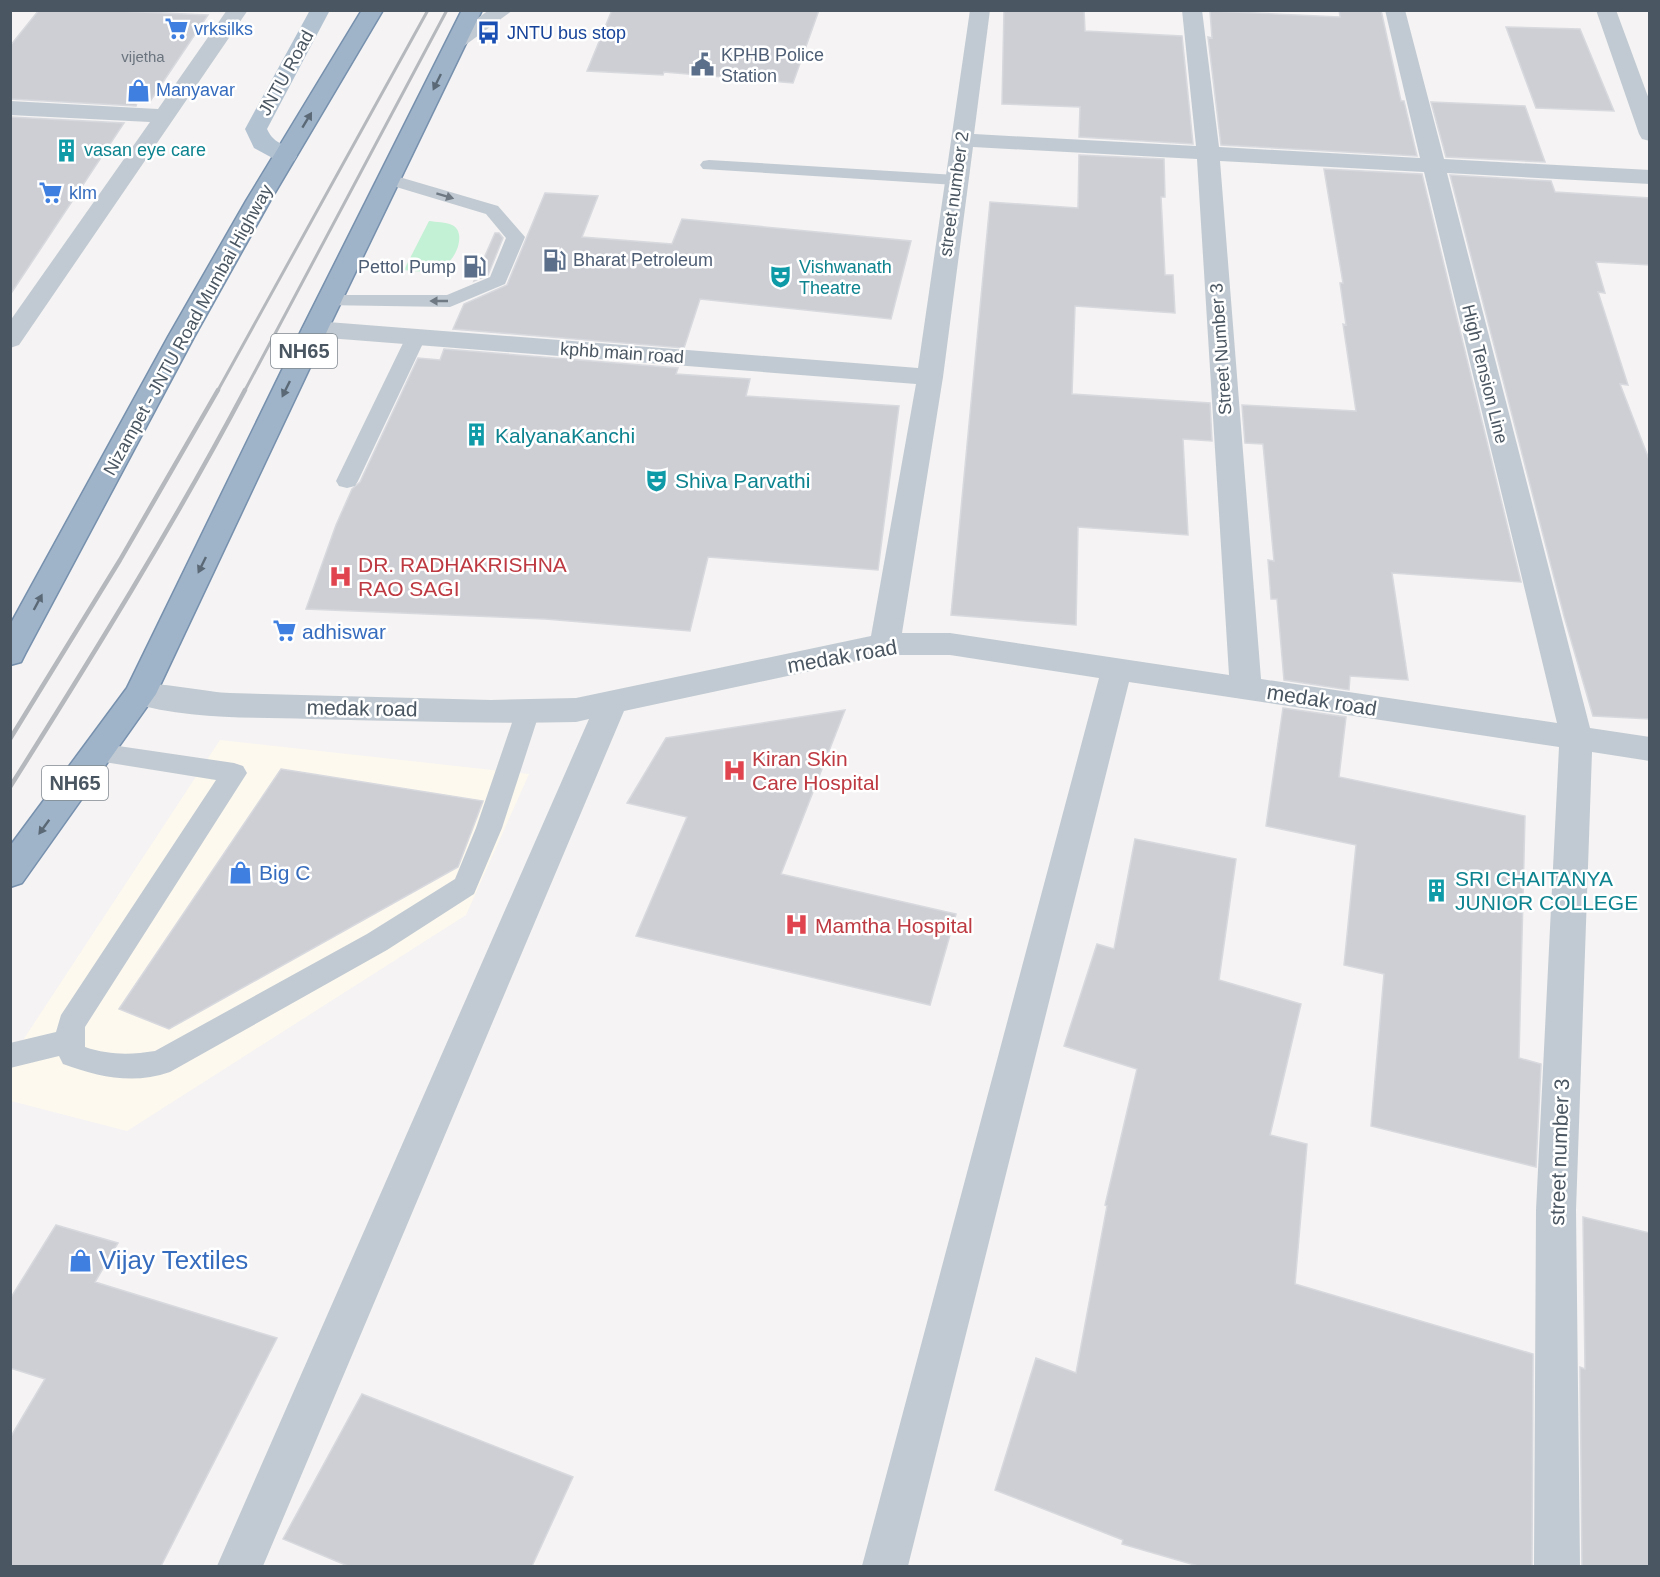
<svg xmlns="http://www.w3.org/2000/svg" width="1660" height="1577" font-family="Arial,sans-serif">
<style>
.commercial{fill:#fdf9ef}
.green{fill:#c3f1d5}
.building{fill:#cdcfd5;stroke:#d7d9de;stroke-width:1.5}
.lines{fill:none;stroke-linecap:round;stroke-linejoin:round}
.trunk-casing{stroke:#7690ad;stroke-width:3}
.service{fill:#c1cad2;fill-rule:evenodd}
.minor{fill:#c1cad2;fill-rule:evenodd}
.tertiary{fill:#c1cad2;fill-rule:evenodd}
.primary{fill:#b3c2d1;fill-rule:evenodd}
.trunk{fill:#9fb4c9;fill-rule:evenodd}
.rail-far1{stroke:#b5b8bd;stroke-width:3}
.rail{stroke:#b5b8bd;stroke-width:4.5}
.oneway{fill:#5b6976}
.oneway2{fill:#6e7983}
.labels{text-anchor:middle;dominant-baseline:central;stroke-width:5;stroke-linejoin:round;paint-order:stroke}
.far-number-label{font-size:15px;fill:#6b747e}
.far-shop-label{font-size:18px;fill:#366cbe;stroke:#fff;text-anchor:start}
.far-transit-label{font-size:18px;fill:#164399;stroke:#fff;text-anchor:start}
.far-service-label{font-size:18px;fill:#4e5e75;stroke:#fff;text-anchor:start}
.far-street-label{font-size:18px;fill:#4a5661;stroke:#fff}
.far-culture-label{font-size:18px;fill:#0d838f;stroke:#fff;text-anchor:start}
.shield{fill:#fff;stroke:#808990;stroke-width:1.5}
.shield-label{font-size:20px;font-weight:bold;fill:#4a5661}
.culture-label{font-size:21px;fill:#0d838f;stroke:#fff;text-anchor:start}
.health-label{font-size:21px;fill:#be3a42;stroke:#fff;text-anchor:start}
.shop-label{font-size:21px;fill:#366cbe;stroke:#fff;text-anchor:start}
.street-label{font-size:21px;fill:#4a5661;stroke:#fff}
.near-shop-label{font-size:26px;fill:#366cbe;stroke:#fff;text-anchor:start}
</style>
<rect width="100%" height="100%" fill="#f5f3f3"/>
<path class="commercial" d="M220,740L529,774L466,915L127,1131L11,1101L10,1060Z"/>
<path class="green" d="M429,221C436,222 446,222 452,225C467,232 456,259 445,265C433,273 417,272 404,270Z"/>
<path class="building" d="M39,10H96L208,15L149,103H137L136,106L10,99V46Z
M612,10H819L793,83L664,72L663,75L587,71Z
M1004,10H1084L1085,31L1182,36L1193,144L1079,137L1080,107L1002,104Z
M1339,10H1381L1401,101H1404L1417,156L1221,145L1208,37L1212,38L1210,11L1340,17Z
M1506,27L1580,29L1614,111L1536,108Z
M1431,102L1525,106L1545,162L1446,157Z
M10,117L124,123L10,295Z
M1079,155L1164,159L1165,197H1161L1165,275H1173L1175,313L1075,306L1072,394L1210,403L1212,441L1183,439L1188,535L1078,527L1076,625L951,615L990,202L1078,208Z
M1324,169L1422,174L1521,582L1392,573L1408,680L1350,676L1349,690L1284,680L1277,599H1271L1268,560L1274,561L1263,444L1245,443L1242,405L1356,411L1343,324L1346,325L1340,283H1343Z
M1450,175L1551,181L1555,192L1650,198V265L1596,262L1605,293L1598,292L1628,385L1620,384L1650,462V719L1593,716L1564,616Z
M545,193L598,196L582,237L672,244L682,219L911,241L891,319L700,299L684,348L453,329L464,304L507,285Z
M495,233H499L503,238L488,275L474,281Z
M444,349L678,368L676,374L750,379L746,396L899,406L878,570L708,557L690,631L545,619L306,609L336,525L352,489L360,482L418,358L440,360Z
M1283,708L1346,717L1339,777L1525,816L1519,1058L1541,1064L1536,1167L1371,1126L1384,974L1344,965L1356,845L1266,826Z
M845,710L781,874L956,914L930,1005L636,936L687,817L627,803L666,738Z
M281,769L483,801L458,867L169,1029L119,1009Z
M1135,839L1236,859L1219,980L1301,1004L1270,1135L1307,1144L1295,1284L1533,1354L1532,1566H1198L1122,1544L1123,1540L995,1490L1036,1358L1076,1373L1107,1206L1105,1205L1137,1069L1064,1046L1097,944L1114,949Z
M1583,1217L1650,1233V1566H1582L1580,1367L1585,1369Z
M56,1225L118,1243L95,1282L277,1338L161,1566H10V1438L45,1379L10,1368V1299Z
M362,1394L573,1477L532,1566H348L283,1539Z"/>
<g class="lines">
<defs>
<path id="trunk" d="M362,10H383L270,201L194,337L25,654L21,662L10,665V625L168,337L246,201Z
M462,10H482L328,329L156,694L22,883L10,887V846L127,688L302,329Z"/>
</defs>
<use href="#trunk" class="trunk-casing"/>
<path class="service" d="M709,160L956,175L962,176L965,180L962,184L956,185L703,169L700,165L703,161Z
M389,174L498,206L525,237L505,284L450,307L322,305L319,301L322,297L329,295H447L490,277L506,238L486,214L383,183L380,179L383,175Z
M416,331L423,333L426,337L358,481L355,486L347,488L339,486L336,481L406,337L409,333Z
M528,702L537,705L540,711L502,828L474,894L387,950L170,1072C133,1085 99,1077 63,1064L59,1056L10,1068V1043L56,1032L61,1015L216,780L98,761L89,759L85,752L89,745L98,743L234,763L243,766L247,773L85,1027V1047C109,1055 130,1055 155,1051L367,934L455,879L476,828L516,711L519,705Z"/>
<path class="minor" d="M227,10H248L19,345L10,348V321L150,122L10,115V101L158,109Z
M970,10H990L974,134L1196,146L1182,10H1202L1219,147L1420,158L1385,10H1405L1444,159L1650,170V184L1447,173L1590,728L1650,737V761L1592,752L1576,1210L1580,1566H1534L1536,1210L1559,747L1129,682L908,1566H862L1099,678L950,655H885L624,711L263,1566H217L589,719L576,722C487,724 399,721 311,719C251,717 187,720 129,702L124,694L129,686C153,679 202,692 230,693L491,700L576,698L871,636L916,384L315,337L306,334L302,329L306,324L315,321L918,368ZM973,147L1197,159L1229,675L950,633H902L943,377ZM1220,161L1424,172L1557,723L1261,679Z
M1596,10H1616L1650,102V141L1642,139L1639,134Z"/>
<path class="tertiary" d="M489,10H513L464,46L457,48L450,46L447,42L450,38Z"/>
<path class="primary" d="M310,10H330L267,129C275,147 288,142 297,156L294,161L286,163L278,161L254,148L245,129Z"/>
<use href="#trunk" class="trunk"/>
<path class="rail-far1" d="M217,392L428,10
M244,392L447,10"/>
<path class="rail" d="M10,739L120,560L218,390
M10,787C92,657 173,526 245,390"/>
</g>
<defs><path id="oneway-solid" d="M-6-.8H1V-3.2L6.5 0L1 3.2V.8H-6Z" transform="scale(1.5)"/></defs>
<g class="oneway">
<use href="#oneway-solid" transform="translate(437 82) rotate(116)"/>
<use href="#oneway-solid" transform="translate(307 120) rotate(-59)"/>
<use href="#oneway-solid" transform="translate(286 389) rotate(116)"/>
<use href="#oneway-solid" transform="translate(202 565) rotate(116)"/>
<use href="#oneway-solid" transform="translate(38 602) rotate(-62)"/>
<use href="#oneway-solid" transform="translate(44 827) rotate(126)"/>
</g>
<g class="oneway2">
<use href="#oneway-solid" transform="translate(445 196) rotate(17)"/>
<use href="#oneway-solid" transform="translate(439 301) rotate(180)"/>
</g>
<defs>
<symbol id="supermarket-bare" viewBox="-9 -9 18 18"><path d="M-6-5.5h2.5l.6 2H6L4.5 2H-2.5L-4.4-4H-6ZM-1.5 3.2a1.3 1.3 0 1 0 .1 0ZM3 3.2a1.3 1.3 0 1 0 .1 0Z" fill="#3f7fe0" stroke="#fff" stroke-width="2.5" paint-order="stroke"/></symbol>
<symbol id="bus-bare" viewBox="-9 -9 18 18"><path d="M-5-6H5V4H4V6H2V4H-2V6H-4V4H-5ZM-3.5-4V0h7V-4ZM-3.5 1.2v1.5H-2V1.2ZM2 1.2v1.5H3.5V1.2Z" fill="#1a4fb4" stroke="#fff" stroke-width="2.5" paint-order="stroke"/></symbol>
<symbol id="civic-bare" viewBox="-9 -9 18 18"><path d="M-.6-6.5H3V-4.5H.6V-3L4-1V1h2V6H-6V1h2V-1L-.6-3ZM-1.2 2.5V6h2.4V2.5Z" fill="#5c6f8a" stroke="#fff" stroke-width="2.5" paint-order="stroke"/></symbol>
<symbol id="shop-bare" viewBox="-9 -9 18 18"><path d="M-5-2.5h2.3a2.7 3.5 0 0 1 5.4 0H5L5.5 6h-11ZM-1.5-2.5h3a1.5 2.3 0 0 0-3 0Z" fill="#3f7fe0" stroke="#fff" stroke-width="2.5" paint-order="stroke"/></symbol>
<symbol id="building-bare" viewBox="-9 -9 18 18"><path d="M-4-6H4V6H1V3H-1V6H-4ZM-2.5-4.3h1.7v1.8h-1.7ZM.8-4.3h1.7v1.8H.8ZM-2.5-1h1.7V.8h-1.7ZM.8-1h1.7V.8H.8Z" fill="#0f9aa8" stroke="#fff" stroke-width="2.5" paint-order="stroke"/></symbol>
<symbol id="fuel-bare" viewBox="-9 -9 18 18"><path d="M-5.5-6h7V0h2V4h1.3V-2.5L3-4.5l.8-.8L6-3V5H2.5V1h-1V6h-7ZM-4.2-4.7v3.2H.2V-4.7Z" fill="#5c6f8a" stroke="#fff" stroke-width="2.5" paint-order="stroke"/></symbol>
<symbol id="theatre-bare" viewBox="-9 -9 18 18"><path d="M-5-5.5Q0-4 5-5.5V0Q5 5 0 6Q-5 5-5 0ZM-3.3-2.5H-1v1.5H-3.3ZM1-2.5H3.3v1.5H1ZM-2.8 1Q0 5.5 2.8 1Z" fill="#0f9aa8" stroke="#fff" stroke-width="2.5" paint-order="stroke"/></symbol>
<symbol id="hospital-bare" viewBox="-9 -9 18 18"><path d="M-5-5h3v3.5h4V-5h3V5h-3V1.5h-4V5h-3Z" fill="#e0444e" stroke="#fff" stroke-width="2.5" paint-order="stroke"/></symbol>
</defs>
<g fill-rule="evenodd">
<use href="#supermarket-bare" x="160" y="12" width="33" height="33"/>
<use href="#bus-bare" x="472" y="16" width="33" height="33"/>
<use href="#civic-bare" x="686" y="48" width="33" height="33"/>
<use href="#shop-bare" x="122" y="74" width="33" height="33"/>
<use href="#building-bare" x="50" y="134" width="33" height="33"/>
<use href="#supermarket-bare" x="34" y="176" width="33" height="33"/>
<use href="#fuel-bare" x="538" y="244" width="33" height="33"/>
<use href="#fuel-bare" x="458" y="250" width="33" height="33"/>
<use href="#theatre-bare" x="764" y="260" width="33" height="33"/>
<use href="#building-bare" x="460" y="418" width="33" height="33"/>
<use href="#theatre-bare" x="640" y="464" width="33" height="33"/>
<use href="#hospital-bare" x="324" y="560" width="33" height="33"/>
<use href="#supermarket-bare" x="268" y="614" width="33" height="33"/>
<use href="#hospital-bare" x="718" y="754" width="33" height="33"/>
<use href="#shop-bare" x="224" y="856" width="33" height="33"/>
<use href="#building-bare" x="1420" y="874" width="33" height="33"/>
<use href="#hospital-bare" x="780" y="908" width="33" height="33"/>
<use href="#shop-bare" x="64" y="1244" width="33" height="33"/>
</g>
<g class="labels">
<g class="far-number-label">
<text x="143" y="56">vijetha</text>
</g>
<g class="far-shop-label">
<text x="194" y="29">vrksilks</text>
<text x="156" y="90">Manyavar</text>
<text x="69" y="193">klm</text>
</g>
<g class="far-transit-label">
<text x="507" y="33">JNTU bus stop</text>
</g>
<g class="far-service-label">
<text x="721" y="55">KPHB Police<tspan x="721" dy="21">Station</tspan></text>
<text x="573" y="260">Bharat Petroleum</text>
<text x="456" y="267" text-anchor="end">Pettol Pump</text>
</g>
<g class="far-street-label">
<text transform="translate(286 73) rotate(-61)">JNTU Road</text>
<text transform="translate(954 194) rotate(-82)">street number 2</text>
<text transform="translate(188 330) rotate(-61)">Nizampet - JNTU Road Mumbai Highway</text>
<text transform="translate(1221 349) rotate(-94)">Street Number 3</text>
<text transform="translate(622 353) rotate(4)">kphb main road</text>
<text transform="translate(1485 374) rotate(76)">High Tension Line</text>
</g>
<g class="far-culture-label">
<text x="84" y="150">vasan eye care</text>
<text x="799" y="267">Vishwanath<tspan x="799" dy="21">Theatre</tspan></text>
</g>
<g class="shield">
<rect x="271" y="334" width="66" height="34" rx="4.5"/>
<rect x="42" y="766" width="66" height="34" rx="4.5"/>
</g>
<g class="shield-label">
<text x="304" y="351">NH65</text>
<text x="75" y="783">NH65</text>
</g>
<g class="culture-label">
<text x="495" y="435">KalyanaKanchi</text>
<text x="675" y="480">Shiva Parvathi</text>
<text x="1455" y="878">SRI CHAITANYA<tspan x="1455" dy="24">JUNIOR COLLEGE</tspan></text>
</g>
<g class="health-label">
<text x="358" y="564">DR. RADHAKRISHNA<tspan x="358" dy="24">RAO SAGI</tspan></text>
<text x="752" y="758">Kiran Skin<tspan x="752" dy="24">Care Hospital</tspan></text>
<text x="815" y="925">Mamtha Hospital</text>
</g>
<g class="shop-label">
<text x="302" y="631">adhiswar</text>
<text x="259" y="872">Big C</text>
</g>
<g class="street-label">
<text transform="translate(842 656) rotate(-10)">medak road</text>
<text transform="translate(1322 700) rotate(9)">medak road</text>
<text transform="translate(362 708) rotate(1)">medak road</text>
<text transform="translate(1559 1152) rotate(-88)">street number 3</text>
</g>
<g class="near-shop-label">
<text x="99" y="1260">Vijay Textiles</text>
</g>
</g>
<rect width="1660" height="1577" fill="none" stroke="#4a5661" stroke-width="24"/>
</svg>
